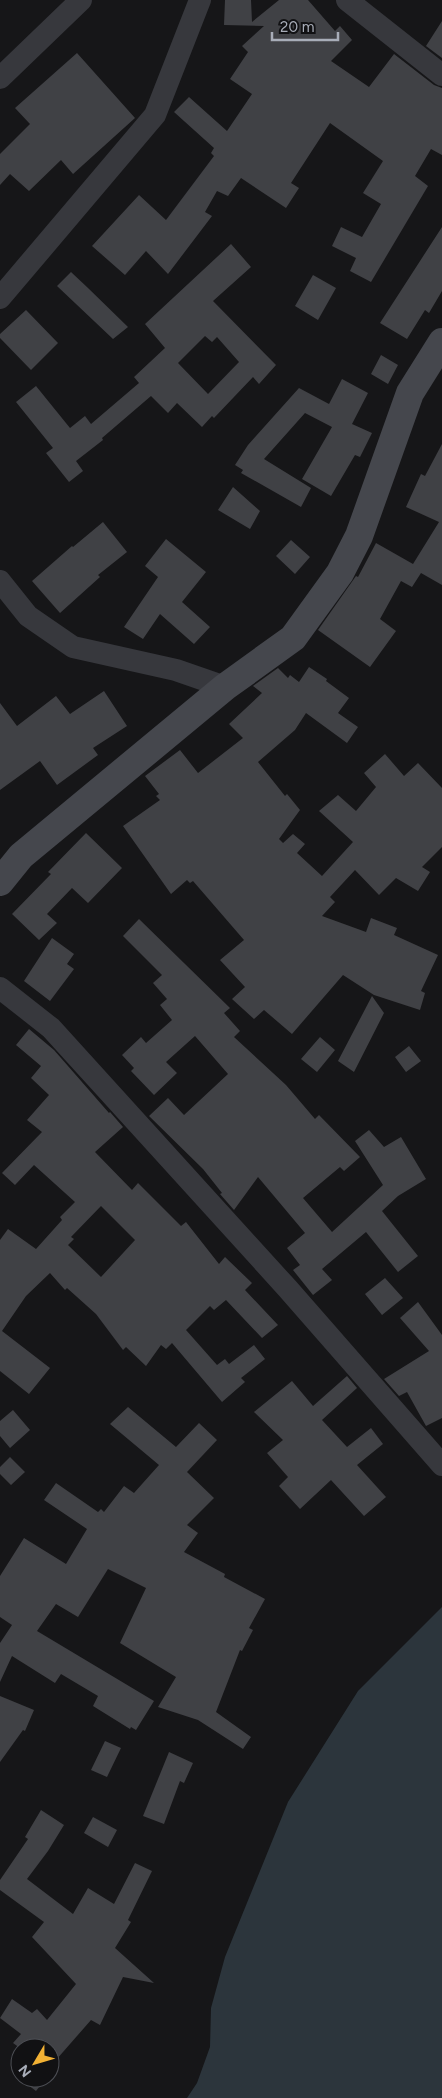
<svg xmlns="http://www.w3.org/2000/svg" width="442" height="2098" font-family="Figtree,sans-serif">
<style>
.water{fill:#2c353c}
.building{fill:#404145;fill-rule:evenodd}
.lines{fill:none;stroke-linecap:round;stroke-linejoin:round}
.street{stroke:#37383d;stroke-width:22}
.secondary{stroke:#45474d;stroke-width:28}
</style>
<rect width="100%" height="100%" fill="#161618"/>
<path class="water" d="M442,1607V2098H187L197,2083L210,2047L211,2008L225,1957L288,1802L358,1691Z"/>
<path class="building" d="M225,0H251L252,22L279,0H308L335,31L340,26L352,40L331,61L369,87L394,54L434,85L442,88V155L431,149L415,176L428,186L371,282L350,271L356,258L332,246L341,227L362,237L381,204L363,193L383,161L330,123L291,183L299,188L286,208L241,178L228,196L217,191L205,212L212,216L168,274L146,251L125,275L92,246L139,195L166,220L214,156L211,153L214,148L174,112L189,97L227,131L252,94L230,79L248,52L242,46L264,26L224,25Z
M442,21V58L426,46Z
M77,53L135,118L73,174L61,160L29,191L10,174L0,185V154L30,124L15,108Z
M442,227V291L429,313L425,310L407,339L380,323Z
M231,244L251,267L213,301L276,365L259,384L253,377L214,418L212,416L202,427L177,403L168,413L151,396L102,438L103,440L76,461L83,471L69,482L46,453L53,448L16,402L36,386L70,428L85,416L91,424L139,383L134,377L165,348L145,324ZM205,336L212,342L217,337L239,362L208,394L178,363Z
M71,272L88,288L128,327L113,339L57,286Z
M313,275L336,288L318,320L295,306Z
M26,310L58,343L31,370L0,338V334Z
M381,355L398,365L388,384L371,374Z
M342,379L368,393L352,424L372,433L360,457L355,455L331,496L302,479L332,427L305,413L264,459L311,488L301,507L241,473L243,470L235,465L248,445L299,388L329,404Z
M442,444V585L421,573L412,587L401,581L380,619L396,631L370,667L318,630L356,576L358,577L376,543L413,564L439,522L406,507L421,474L425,476Z
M233,487L260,511L250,529L218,510Z
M103,522L127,552L98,575L100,577L60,613L32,581L72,546L73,547Z
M166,539L206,572L182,602L210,627L194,644L160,614L143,639L124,627L158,577L145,566Z
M291,540L310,557L295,574L276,556Z
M309,667L327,679L326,681L349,698L338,713L358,727L347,743L306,713L295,730L258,762L285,796L287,794L300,810L279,839L283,843L293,834L305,844L297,853L322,876L353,842L319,811L338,795L356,811L376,787L364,773L385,754L404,776L418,763L442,788V847L422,867L430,872L418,891L396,878L379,895L355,870L330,897L335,902L322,916L366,932L371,918L397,928L394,935L438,955L421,991L425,993L420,1010L374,995L343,975L292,1034L264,1010L254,1019L232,999L245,987L220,960L244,940L193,881L190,883L187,880L171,894L123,826L160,800L156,796L159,794L145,776L180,750L198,773L243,738L229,724L262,693L253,686L278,668L288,678L290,675L299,682Z
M104,691L127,726L93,748L98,755L57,785L40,761L0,790V703L17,726L56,696L70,714Z
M86,833L122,868L88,903L72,888L47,914L57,923L39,940L12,914L51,874L48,872Z
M139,919L230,1008L224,1013L240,1031L234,1037L286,1085L315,1119L319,1115L360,1157L344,1171L340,1167L303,1198L332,1232L383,1185L355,1141L369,1130L384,1147L401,1137L426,1179L398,1196L382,1211L418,1256L398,1272L366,1232L322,1269L332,1280L313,1295L293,1270L300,1265L287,1248L305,1233L258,1177L234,1210L220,1194L222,1193L203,1169L149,1116L168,1098L184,1115L228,1074L195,1036L166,1062L177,1073L154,1095L131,1071L134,1068L122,1055L141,1037L146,1043L172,1020L160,1005L167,999L153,983L162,975L123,936Z
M52,938L74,954L67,964L74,969L50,1001L24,981Z
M372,996L384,1013L354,1072L338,1061Z
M29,1029L54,1050L109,1113L110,1112L123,1127L95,1152L132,1190L138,1183L181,1226L186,1222L219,1264L225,1257L252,1283L245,1290L278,1325L262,1338L226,1300L214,1310L210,1306L186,1330L217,1365L225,1359L229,1364L254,1345L265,1359L241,1378L245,1382L222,1402L172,1343L166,1349L161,1345L146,1366L126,1347L123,1350L96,1314L67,1288L65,1290L50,1273L26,1296L2,1331L50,1368L29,1394L0,1371V1240L8,1229L36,1249L62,1220L60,1217L75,1202L34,1165L15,1185L2,1173L42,1132L27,1120L49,1095L31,1078L41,1066L16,1045ZM101,1206L135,1240L101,1277L68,1245L74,1239L71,1237Z
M320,1037L335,1050L317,1072L301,1059Z
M409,1046L421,1061L406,1072L395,1057Z
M385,1278L403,1298L382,1315L365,1294Z
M418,1302L442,1335V1418L426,1426L407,1392L399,1396L384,1379L429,1351L400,1318Z
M347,1376L357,1388L322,1420L347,1447L371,1428L383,1444L357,1465L386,1497L364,1516L331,1480L300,1509L279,1486L288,1477L267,1453L283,1440L254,1412L292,1381L313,1406Z
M128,1407L176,1447L199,1423L217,1440L187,1472L214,1498L187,1525L198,1533L184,1552L225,1574L224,1577L265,1599L249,1628L253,1630L242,1651L240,1650L216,1712L251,1737L243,1749L198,1720L158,1707L176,1677L120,1643L146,1588L108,1569L78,1617L56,1604L37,1631L154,1701L136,1730L131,1727L130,1729L93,1706L98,1696L61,1674L55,1683L12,1656L0,1682V1643L12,1625L0,1617V1576L24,1538L66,1564L87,1529L44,1500L56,1483L98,1512L101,1509L104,1512L124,1486L134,1493L159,1465L110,1424Z
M13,1410L30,1430L10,1448L0,1436V1421Z
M10,1457L25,1472L11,1485L0,1474V1467Z
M0,1696L34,1710L25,1731L23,1730L0,1762Z
M105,1741L121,1748L107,1777L91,1770Z
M169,1752L193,1763L184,1783L180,1781L164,1824L143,1816Z
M41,1810L64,1825L48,1851L27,1879L73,1914L88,1888L114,1904L135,1863L152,1871L128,1920L131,1922L115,1948L154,1983L123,1977L100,2025L91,2020L56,2060L58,2062L50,2073V2048H20L13,2043L21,2034L0,2018L12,1999L32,2013L37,2009L47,2020L76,1984L32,1937L44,1922L0,1890V1880L28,1839L25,1837Z
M93,1817L117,1830L108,1847L84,1833Z
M20,2077V2078H46L36,2091L19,2078Z"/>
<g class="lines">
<path class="street" d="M347,0L442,75
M0,78L81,0
M0,298L155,115L200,0
M0,581L28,616L73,647L176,670L225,687
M0,988L51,1028L288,1289L442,1465"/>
<path class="secondary" d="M0,882L21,856L225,687L293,638L340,573L359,536L410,393L442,342"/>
</g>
<g transform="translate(35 2063) rotate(232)"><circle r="24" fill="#111113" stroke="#4d4f55"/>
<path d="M0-4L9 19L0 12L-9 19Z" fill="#f2b134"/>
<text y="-8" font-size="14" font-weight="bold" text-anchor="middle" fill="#a8adb8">N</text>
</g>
<path d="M272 32v8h66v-8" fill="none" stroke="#a8adb8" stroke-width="2.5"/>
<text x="280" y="32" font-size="15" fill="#a8adb8" stroke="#111113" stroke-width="4" paint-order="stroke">20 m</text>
</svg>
